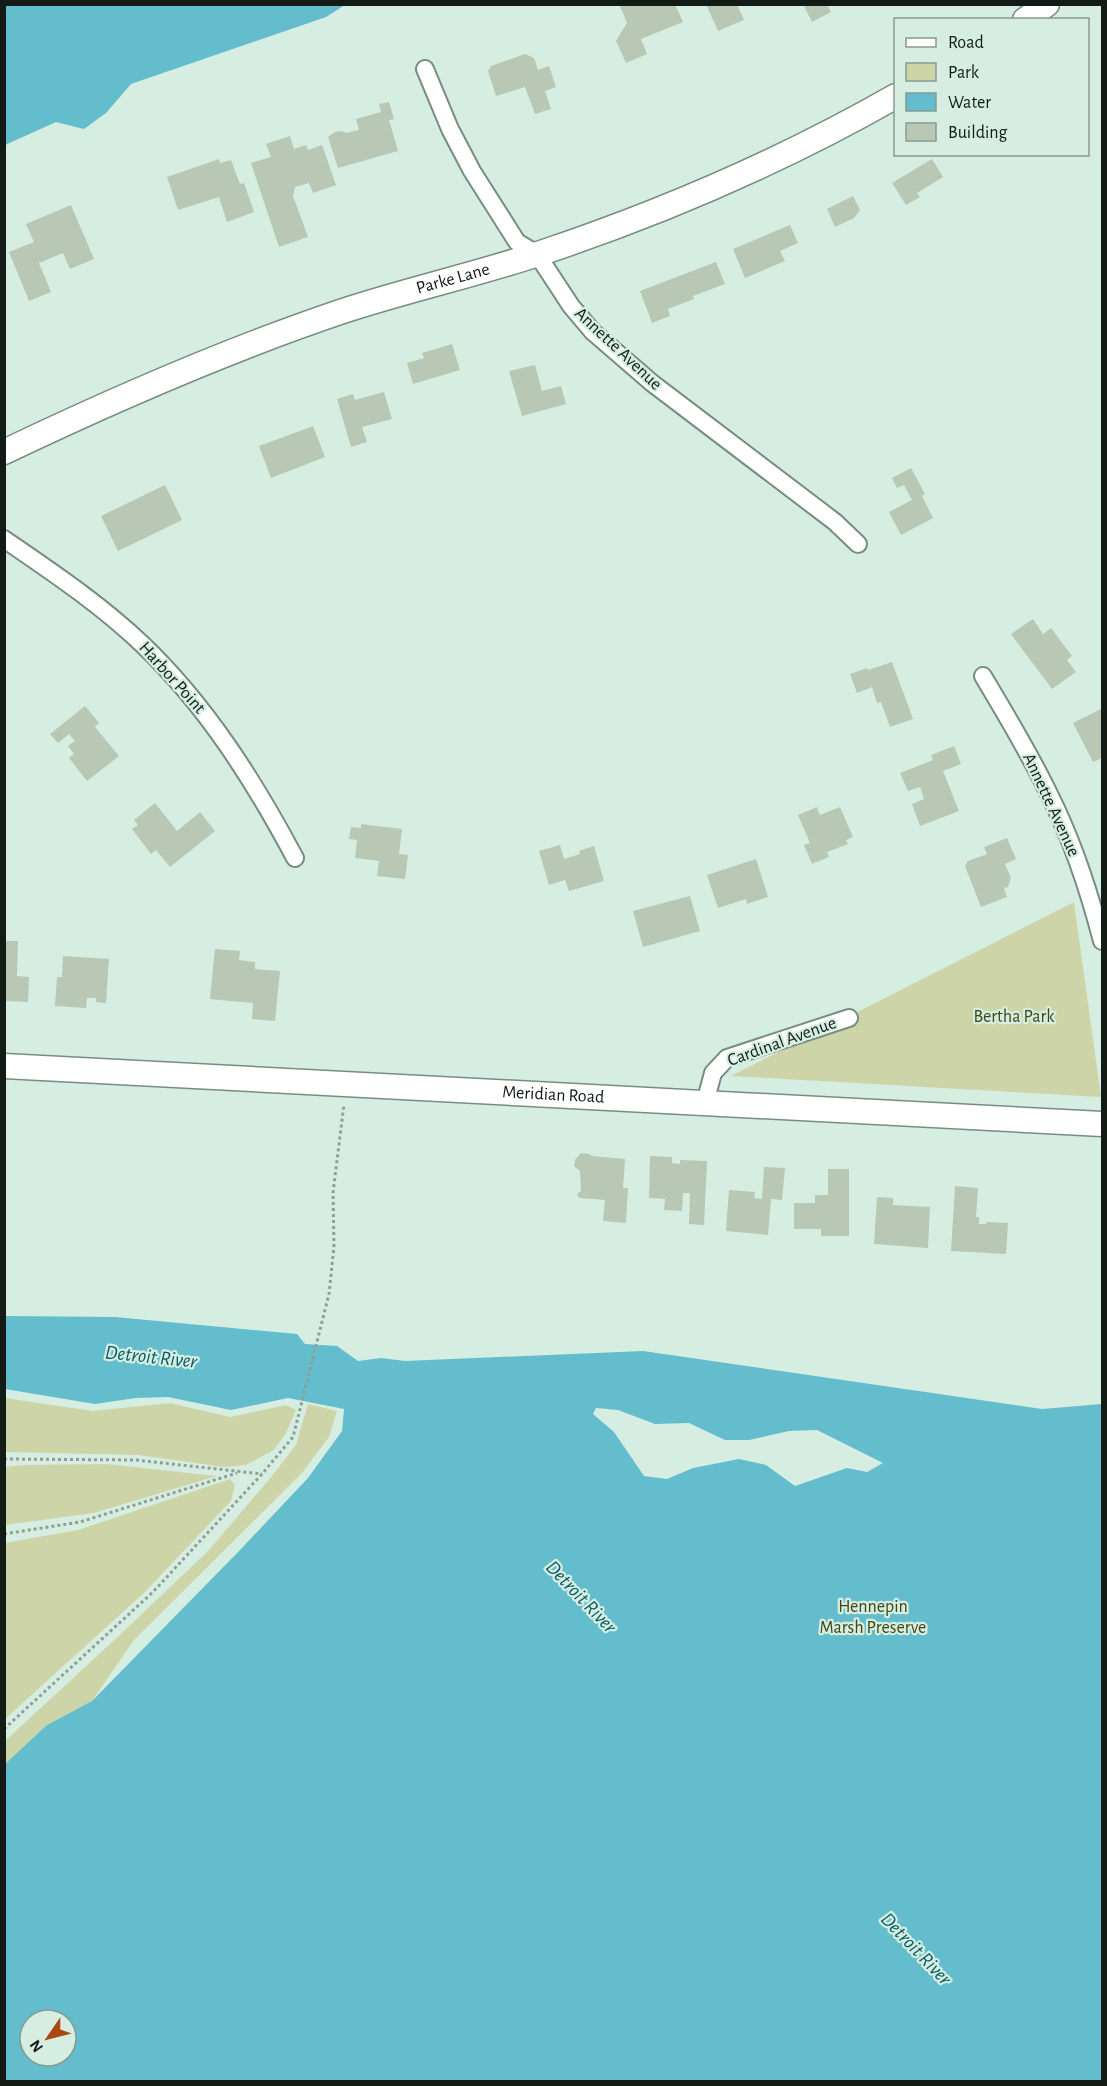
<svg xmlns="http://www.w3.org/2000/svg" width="1107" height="2086" font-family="'Alegreya Sans',sans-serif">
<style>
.green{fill:#cdd5a8}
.water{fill:#63bdcd;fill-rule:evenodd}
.building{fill:#b9c7b5}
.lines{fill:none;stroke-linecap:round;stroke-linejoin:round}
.street-casing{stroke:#778d82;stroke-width:20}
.secondary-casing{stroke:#778d82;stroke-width:27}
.path{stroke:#8da096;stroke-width:3;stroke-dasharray:3 3;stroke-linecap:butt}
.street{stroke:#fff;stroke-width:16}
.secondary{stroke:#fff;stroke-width:24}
.labels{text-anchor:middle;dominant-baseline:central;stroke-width:4.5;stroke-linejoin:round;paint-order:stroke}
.street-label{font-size:18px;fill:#121b16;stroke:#d6eee1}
.park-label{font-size:18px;fill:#414614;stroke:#d6eee1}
.water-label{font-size:20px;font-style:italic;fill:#045763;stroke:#d6eee1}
</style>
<rect width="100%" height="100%" fill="#d6eee1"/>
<path class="green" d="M1074,902L1101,1097L731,1076Z
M5,1398L93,1411L170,1403L230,1417L286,1405L296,1410L286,1433L274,1450L246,1465L223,1467L138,1455L5,1452Z
M308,1404L337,1411L329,1437L302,1473L134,1640L92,1701L47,1725L5,1764V1741L123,1632L209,1550L272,1476L296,1445Z
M106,1464L217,1476L94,1513L5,1525V1467L23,1465Z
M230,1479L235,1485L231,1501L145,1592L5,1719V1543L78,1530Z"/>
<path class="water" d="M5,4H345V5L326,17L131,84L106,113L84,129L56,122L5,145Z
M5,1316L115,1317L297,1334L305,1344L337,1346L358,1361L381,1358L405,1361L643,1351L1042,1409L1102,1404V2081H5V1764L47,1725L92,1701L241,1549L308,1478L342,1431L344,1409L288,1398L231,1410L168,1397L136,1398L95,1404L5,1389ZM596,1408L618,1410L655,1424L689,1423L725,1440H749L789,1431L817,1430L883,1463L867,1472L847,1468L795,1486L766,1465L739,1459L693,1468L667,1479L644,1476L614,1432L593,1414ZM30,2020H66V2056H30Z"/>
<path class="building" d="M623,4H675L683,22L641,39L647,54L626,63L616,41L627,23L620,6Z
M706,4H737L744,20L718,31Z
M803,4H827L831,12L812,22Z
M525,54L534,58L538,70L549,66L556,87L545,91L551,109L535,114L525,87L496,96L488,71L491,66Z
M389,102L394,119L389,120L398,151L338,168L328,137L335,132L342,131L346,133L359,130L356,119L381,112L379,104Z
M290,136L294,149L306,145L308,150L322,145L336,185L313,193L309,183L295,187L293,196L308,237L279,247L251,163L271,157L266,144Z
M219,159L220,163L231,160L240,184L244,183L254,212L227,222L219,197L178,210L167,177Z
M932,159L943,177L917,193L920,197L906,205L892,183Z
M853,196L860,210L854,218L835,227L827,209Z
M71,205L94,259L70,269L63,253L39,263L51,292L29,301L9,252L34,242L26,224Z
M790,225L798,243L780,251L785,261L745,278L733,249Z
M716,262L725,284L693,296L694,299L668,309L670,316L652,323L640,291Z
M452,344L460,370L413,384L407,363L424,358L422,353Z
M535,365L542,391L561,386L566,404L522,416L509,371Z
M384,392L392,419L362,427L367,442L351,447L337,399L353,394L355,400Z
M313,426L325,457L271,478L259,446Z
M911,468L925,494L922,496L933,518L901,535L889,512L912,500L904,485L897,488L892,478Z
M165,485L182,520L118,551L101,516Z
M1033,619L1043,634L1051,628L1072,656L1067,660L1076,672L1052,689L1011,634Z
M892,662L913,719L890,727L881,702L877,703L872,687L857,693L850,674L867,668L868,670Z
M85,706L99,723L95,727L119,756L87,781L69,758L74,754L68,746L75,741L69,734L58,743L50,734Z
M1101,709L1102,712V758L1093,762L1073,723Z
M954,746L961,764L943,771L959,811L920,826L912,804L924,799L920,787L908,791L900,773L933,760L931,755Z
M155,803L177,831L200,812L215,831L170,867L156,850L151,854L132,829L138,825L134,820Z
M817,807L820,815L840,807L853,837L846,840L848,844L827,852L829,857L812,864L804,845L810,843L798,815Z
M361,824L402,829L399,854L408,855L405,879L377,876L379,861L355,858L357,840L349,839L351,827L361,828Z
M1007,838L1016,859L1005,864L1011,878L1008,887L1004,888L1007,897L981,907L965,866L968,861L987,854L984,847Z
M560,845L564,859L580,854L579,851L594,846L604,881L569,891L565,880L549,885L539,851Z
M756,859L768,897L747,904L746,899L718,908L707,875Z
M690,896L700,931L643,947L633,911Z
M4,941H18L17,976L29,977L28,1002L4,1001Z
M215,949L240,951L239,960L255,962V969L280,971L275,1021L252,1019L253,1003L210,999Z
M63,956L109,959L106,1003L96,1002V998H87L86,1008L55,1006L57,977H62Z
M581,1153L589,1154L592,1156L625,1159L623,1188H628L626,1223L603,1221L605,1200L579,1198L577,1194L581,1191L580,1171L574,1166L575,1160Z
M650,1156L672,1157V1163L680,1164V1160L707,1161L704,1225L689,1224L690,1193H683L682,1211L664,1210L665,1199L649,1198Z
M764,1167L785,1168L782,1200L771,1199L768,1235L726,1231L729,1190L755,1192L754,1198L762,1199Z
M828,1169H849V1236H821V1229H794V1203H815V1195H828Z
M955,1186L978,1188L976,1217H979V1224H986V1222L1008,1223L1006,1254L951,1251Z
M877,1197L893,1198V1205L930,1207L928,1248L874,1244Z"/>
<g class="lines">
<defs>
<path id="street" d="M425,69L450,129L472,171L517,242L537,254L571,306L593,332L652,383L835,522L858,544
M4,539C52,572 100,604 142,644C206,705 254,781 295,858
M983,676C1006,715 1030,754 1050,796C1073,842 1089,891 1102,941
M705,1103L713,1073L727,1058L849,1018"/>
<g id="secondary">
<path d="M1025,20L1047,4"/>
<path id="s1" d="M4,452C115,399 227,350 343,311C407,290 474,275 538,254C661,213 782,161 896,96"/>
<path id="s2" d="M4,1066L1102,1124"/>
</g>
</defs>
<use href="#street" class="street-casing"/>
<use href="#secondary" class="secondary-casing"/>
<path class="path" d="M4,1459L136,1460L262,1474
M4,1534L80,1522L237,1473
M4,1729L153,1592L262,1474L293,1437L329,1294L334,1246L333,1193L344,1104"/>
<use href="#street" class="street"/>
<use href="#secondary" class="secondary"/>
</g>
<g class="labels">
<g class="street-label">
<text stroke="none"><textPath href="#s1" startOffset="482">Parke Lane</textPath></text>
<text transform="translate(618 349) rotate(43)">Annette Avenue</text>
<text transform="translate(172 678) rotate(48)">Harbor Point</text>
<text transform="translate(1051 805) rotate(65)">Annette Avenue</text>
<text transform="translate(782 1042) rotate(-20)">Cardinal Avenue</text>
<text stroke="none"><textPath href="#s2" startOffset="550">Meridian Road</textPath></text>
</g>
<g class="park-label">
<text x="1014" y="1017">Bertha Park</text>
<text x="873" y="1607">Hennepin<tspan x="873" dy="21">Marsh Preserve</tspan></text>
</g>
<g class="water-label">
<text transform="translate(151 1357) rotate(6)">Detroit River</text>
<text transform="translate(581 1597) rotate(46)">Detroit River</text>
<text transform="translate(916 1949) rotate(46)">Detroit River</text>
</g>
</g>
<rect width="1107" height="2086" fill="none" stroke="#121b16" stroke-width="12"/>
<rect x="894" y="18" width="195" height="138" fill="#d6eee1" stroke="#889a90" stroke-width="1.5"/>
<rect x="906" y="38" width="30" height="9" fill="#ffffff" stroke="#889a90" stroke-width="1.5"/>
<text x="948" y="48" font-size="18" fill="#121b16">Road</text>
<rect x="906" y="63" width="30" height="18" fill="#cdd5a8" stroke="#889a90" stroke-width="1.5"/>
<text x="948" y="78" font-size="18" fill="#121b16">Park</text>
<rect x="906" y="93" width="30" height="18" fill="#63bdcd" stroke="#889a90" stroke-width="1.5"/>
<text x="948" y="108" font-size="18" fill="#121b16">Water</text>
<rect x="906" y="123" width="30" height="18" fill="#b9c7b5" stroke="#889a90" stroke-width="1.5"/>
<text x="948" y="138" font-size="18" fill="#121b16">Building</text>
<g transform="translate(48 2038) rotate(235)"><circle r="28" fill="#d6eee1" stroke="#889a90" stroke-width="1.5"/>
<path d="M0-4.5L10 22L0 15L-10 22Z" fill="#ab480f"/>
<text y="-9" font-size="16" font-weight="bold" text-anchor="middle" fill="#121b16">N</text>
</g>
</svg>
